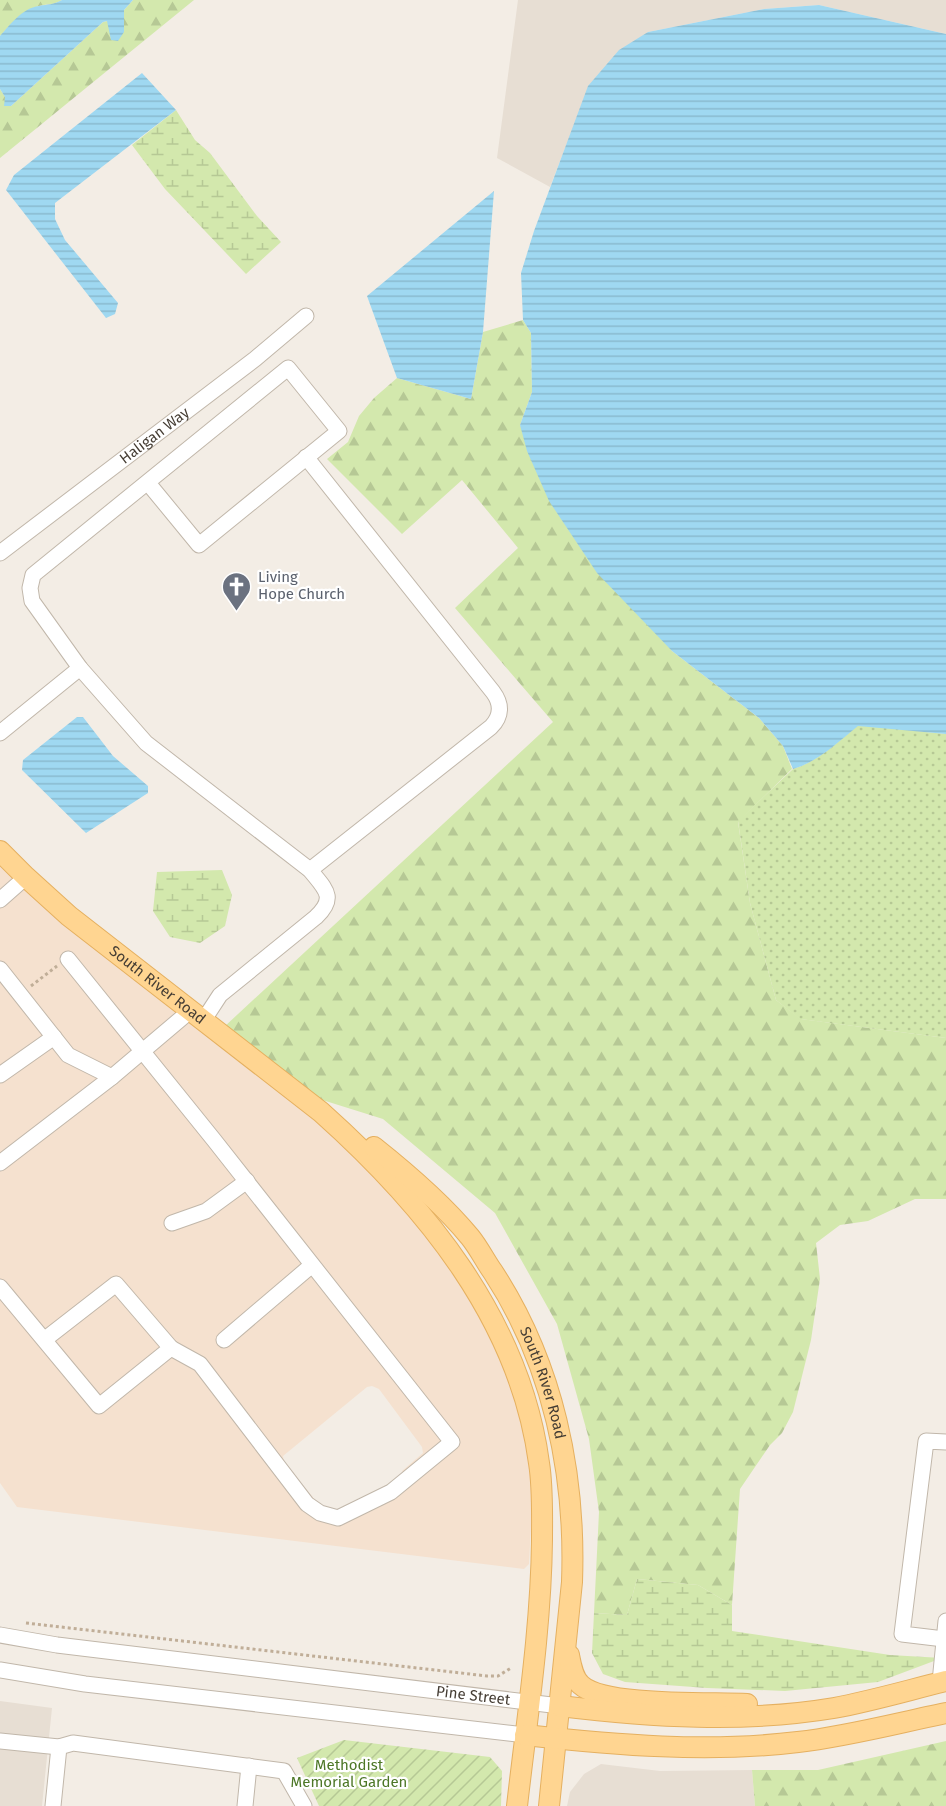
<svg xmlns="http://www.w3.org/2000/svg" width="946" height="1806" font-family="'Fira Sans',sans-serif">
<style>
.residential{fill:#e7ded3}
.commercial{fill:#f5e1cf;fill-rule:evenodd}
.forest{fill:url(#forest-firs)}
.wetland{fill:url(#wetland-marsh)}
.park{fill:url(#park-dots)}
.garden{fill:url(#garden-furrows)}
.water{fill:url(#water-rules)}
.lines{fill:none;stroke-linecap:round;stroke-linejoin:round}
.minor-casing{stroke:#c1b7aa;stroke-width:17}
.major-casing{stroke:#e5b060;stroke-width:22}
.path{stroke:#c0ae98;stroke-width:3;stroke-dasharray:3 3;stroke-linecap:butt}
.minor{stroke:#fff;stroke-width:15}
.major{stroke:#ffd591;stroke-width:20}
.labels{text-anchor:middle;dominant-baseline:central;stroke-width:4.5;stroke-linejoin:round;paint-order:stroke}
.street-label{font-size:15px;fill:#453d34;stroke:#fff}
.worship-label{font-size:15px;fill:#5b616d;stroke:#fff;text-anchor:start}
.park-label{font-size:15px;fill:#4d7727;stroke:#fff}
</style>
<defs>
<pattern id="forest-firs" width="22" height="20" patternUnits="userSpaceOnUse" patternTransform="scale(1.5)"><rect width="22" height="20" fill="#d3e8ad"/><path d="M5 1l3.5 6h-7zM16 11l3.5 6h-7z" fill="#b6c895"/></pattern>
<pattern id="wetland-marsh" width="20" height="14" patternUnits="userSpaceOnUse" patternTransform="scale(1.5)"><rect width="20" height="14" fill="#d3e8ad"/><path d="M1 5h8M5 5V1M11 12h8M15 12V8" fill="none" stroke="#b6c895"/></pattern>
<pattern id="park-dots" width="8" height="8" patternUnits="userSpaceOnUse" patternTransform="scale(1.5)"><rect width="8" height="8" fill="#d3e8ad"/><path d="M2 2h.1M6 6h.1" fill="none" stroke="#b6c895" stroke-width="1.8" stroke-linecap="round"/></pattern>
<pattern id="garden-furrows" width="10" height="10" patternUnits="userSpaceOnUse" patternTransform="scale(1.5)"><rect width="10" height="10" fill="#d3e8ad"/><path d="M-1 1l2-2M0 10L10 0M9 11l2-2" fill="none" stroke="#b6c895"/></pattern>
<pattern id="water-rules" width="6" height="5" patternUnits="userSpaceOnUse" patternTransform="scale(1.5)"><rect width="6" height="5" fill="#9fd8f1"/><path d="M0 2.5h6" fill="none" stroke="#8abacf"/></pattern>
</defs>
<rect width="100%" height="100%" fill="#f3ede5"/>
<path class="residential" d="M518,0H946V34L819,5L764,9L648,32L567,143L550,187L497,158Z
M0,1701L52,1708L42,1806H0Z
M601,1764L660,1771L752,1770L755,1806H567L570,1792L584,1774Z"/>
<path class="commercial" d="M0,862L315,1118L398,1199L442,1253L482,1319L511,1385L522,1424L531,1465L532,1506L529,1564L524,1569L17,1507L0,1483ZM372,1386L379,1389L422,1447L423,1453L402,1471L405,1477L332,1514L324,1511L284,1462L283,1456L367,1387Z"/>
<path class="forest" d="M0,0H62C52,6 49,3 39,6C23,10 10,25 0,36Z
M133,0H194L0,158V89L11,106L103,22L124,17V10Z
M523,320L531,333L532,392L520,425L672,651L759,718L783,746L792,769L738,822L750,903L776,1000L801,1019L946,1038V1199H915L868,1221L840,1225L816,1243L820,1279L811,1340L793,1412L782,1433L770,1445L740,1489L732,1605L698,1585L637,1579L627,1615L594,1613L599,1512L589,1439L557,1324L495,1213L383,1119L316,1098L224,1027L553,722L455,608L518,548L462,480L402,534L327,459L348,442L359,416L374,398L397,378L471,399L483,332Z
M946,1741V1806H755L752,1770H818Z"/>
<path class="wetland" d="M176,110L195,140L210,153L257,216L281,242L246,274L165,189L132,145Z
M222,870L232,895L225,926L200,943L170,937L153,911L157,872Z
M637,1579L698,1585L732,1605V1631L890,1655L942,1658L878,1682L785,1691L707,1688L625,1682L603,1674L592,1653L594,1613L627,1615Z"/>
<path class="park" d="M858,725L946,734V1038L800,1019L776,1000L750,903L738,821L793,769C817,762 838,742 858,725Z"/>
<path class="garden" d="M344,1740L490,1757L502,1771L501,1806H319L297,1758Z"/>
<path class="water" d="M62,0H133L124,10V32L118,41L111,40L107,21L103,22L22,96L11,106H4L5,97L0,89V36C10,25 22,8 39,6C48,4 53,5 62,0Z
M819,5L946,34V734L858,726C838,742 818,762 793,769L783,746L759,718L672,651L597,573L549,501L527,451L520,425L532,392L531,333L523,320L521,273L534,231L588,86L619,50L648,32L764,9Z
M142,73L176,110L55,203V219L65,240L118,303L115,314L106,318L6,190L14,175Z
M494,191L483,332L471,399L397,378L367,296Z
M77,717H83L113,756L148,786V793L86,833L22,770L23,760Z"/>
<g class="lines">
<defs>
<g id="minor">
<path d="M306,457L493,692C502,704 502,716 491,727L310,870"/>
<path d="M148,483L199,545L339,431L288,368L33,575L30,588L32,601L80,668L146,743L310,870C325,889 337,897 316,917L220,995L203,1021"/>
<path id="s1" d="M0,553L255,359L306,316"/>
<path d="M0,733L80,668"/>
<path d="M0,900L26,877"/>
<path d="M68,959L214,1140L452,1442L391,1492L338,1518L320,1513L307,1504L200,1364L171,1348"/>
<path d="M0,969L68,1055L112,1077L190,1011"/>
<path d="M0,1075L54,1037"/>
<path d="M0,1163L112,1077"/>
<path d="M172,1223L206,1211L247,1181"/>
<path d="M0,1287L99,1406L171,1348L116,1284L44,1340"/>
<path d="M224,1340L312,1265"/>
<path id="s2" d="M0,1635L57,1645L560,1706"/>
<path d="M944,1639L902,1634L926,1441L946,1442"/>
<path d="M0,1670L85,1684L525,1735"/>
<path d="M940,1682L946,1621"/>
<path d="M0,1741L59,1747L73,1743L284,1771L304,1806"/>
<path d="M53,1806L59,1747"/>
<path d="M245,1806L249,1766"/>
</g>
<g id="major">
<path id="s3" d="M0,851L26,877L69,916L321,1112C425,1205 520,1320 539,1463C543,1488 542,1515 542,1540C541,1629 527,1718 517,1806"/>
<path id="s4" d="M374,1147C408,1174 442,1203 470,1237C479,1248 485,1261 493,1272C553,1364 576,1473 572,1582L549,1806"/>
<path d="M569,1655C571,1666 573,1678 581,1685C605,1707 713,1702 747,1704"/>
<path d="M560,1706C651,1717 744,1723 834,1708C872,1701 909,1690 946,1681"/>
<path d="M525,1735C616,1745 708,1753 798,1742C849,1736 897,1723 946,1713"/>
</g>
</defs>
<use href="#minor" class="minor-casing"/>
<use href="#major" class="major-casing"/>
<path class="path" d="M31,986L57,966
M26,1623L487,1676H498L511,1668"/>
<use href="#minor" class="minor"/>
<use href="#major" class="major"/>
</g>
<defs>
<symbol id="church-pin" viewBox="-11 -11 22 30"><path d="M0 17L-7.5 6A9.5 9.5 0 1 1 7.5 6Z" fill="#6b7280" stroke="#fff"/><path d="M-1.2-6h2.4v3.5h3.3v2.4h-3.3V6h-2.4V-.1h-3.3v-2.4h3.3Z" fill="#fff"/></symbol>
</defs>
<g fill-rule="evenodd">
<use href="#church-pin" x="220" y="570" width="33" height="45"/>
</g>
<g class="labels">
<g class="street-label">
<text stroke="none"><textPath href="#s1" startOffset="194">Haligan Way</textPath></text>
<text stroke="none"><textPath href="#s3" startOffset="207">South River Road</textPath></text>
<text stroke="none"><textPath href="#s4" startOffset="296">South River Road</textPath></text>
<text stroke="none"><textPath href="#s2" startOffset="477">Pine Street</textPath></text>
</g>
<g class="worship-label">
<text x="258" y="577">Living<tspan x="258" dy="17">Hope Church</tspan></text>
</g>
<g class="park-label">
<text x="349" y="1765">Methodist<tspan x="349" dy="17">Memorial Garden</tspan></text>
</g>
</g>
</svg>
